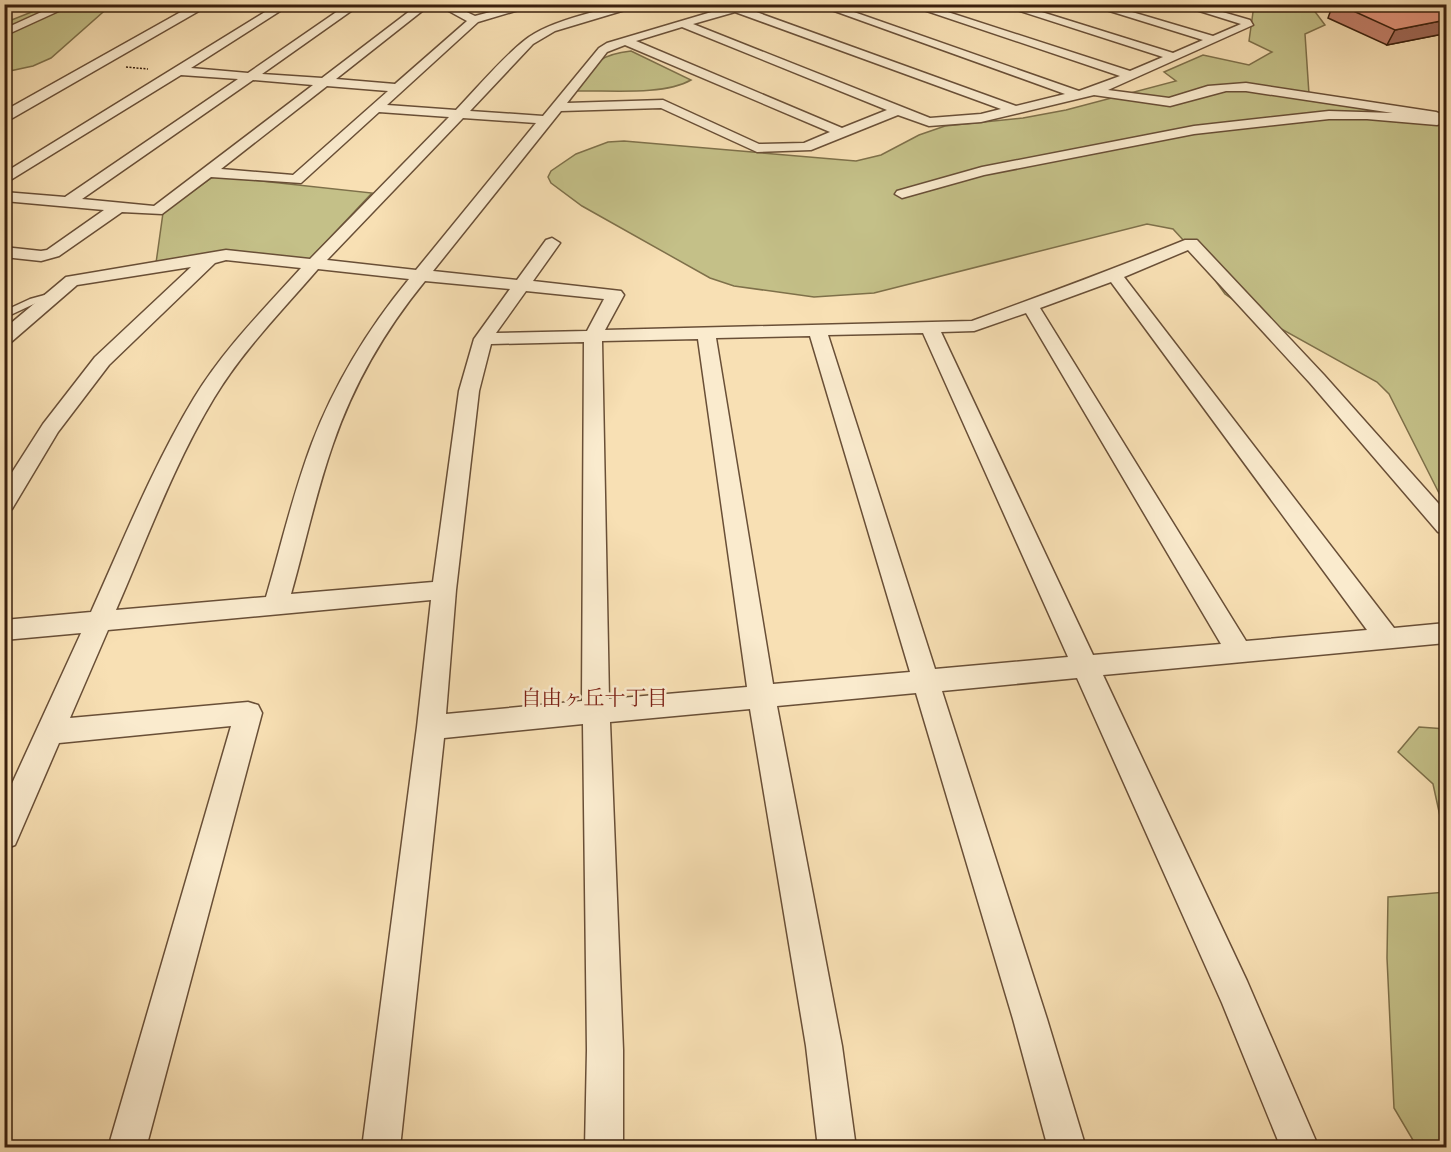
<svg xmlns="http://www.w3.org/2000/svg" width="1451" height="1152" font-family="'Gentium Book Plus','Noto Serif JP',serif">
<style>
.green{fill:#c4c088;stroke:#7e704a;stroke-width:1.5}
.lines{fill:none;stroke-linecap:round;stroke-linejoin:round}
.service-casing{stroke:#694f37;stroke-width:3}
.minor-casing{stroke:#694f37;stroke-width:3}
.tertiary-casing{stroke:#694f37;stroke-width:3}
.path{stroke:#391f0d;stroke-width:1.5;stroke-dasharray:2 1.5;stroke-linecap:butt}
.service{fill:#faebce;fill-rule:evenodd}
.minor{fill:#faebce;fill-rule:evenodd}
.tertiary{fill:#faebce;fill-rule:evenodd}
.wall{fill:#c4806b;stroke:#391f0d;stroke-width:1.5}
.shaded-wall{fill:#a06857;stroke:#391f0d;stroke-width:1.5}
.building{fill:#e4957c;stroke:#391f0d;stroke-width:1.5}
.labels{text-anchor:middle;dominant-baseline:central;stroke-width:5;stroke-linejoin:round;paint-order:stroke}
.neighbourhood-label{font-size:21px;fill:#7a1f14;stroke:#faebce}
</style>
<rect width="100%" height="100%" fill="#f8e0b4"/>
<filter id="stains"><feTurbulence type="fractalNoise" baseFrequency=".00333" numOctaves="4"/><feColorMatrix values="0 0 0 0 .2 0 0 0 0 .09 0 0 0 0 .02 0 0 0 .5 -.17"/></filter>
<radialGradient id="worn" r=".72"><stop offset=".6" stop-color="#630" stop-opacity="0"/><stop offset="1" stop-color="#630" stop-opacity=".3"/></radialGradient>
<path class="green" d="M49,5H111L51,58L33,66L5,72L4,23Z
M1254,5H1310L1325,25L1305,34L1309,94L1446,116V507L1389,394L1377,382L1251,312L1225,294L1196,254L1173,229L1147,224L874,293L814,297L734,286L710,278L582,206L551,183L548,177L551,171L576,154L608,142L624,141L856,161L881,155L919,135L945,126L1023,118L1066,110L1176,81L1164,72L1203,55L1249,65L1272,52L1249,41Z
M631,51L691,80C663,96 608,90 575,91C594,65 596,55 631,51Z
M214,176L372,193L308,261L228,252L156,263L163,213Z
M1419,727L1446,729V844L1433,784L1398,752Z
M1446,892V1147H1417L1394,1108L1387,958L1388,897Z"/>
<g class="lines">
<defs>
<path id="service" d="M52,293L55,294V298L36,303L4,318V311L30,299Z"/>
<path id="minor" d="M59,4H74L4,36V29Z
M278,4H291L191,68L248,73L348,4H361L262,74L322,78L419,4H431L336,79L395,84L467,21L436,4H450L475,16L520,4H539L478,22L387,105L456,110C477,88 502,58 525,40C548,21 615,4 645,4L555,31L533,44L470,111L543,116L599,48L607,43L725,8V4H754L745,8L1016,106L1065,94L815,4H831L1079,91L1120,76L906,4H923L1130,71L1163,57L998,4H1016L1173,53L1203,40L1087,4H1105L1213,36L1241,24L1177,4H1195L1250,20L1253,25L1108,90L1169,98L1208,86L1246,83L1436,112L1446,116V122L1437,125L1367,119H1329L1194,134L984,175L902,198L895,194L897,191L982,167L1194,126L1329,111L1393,113L1246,91H1226L1170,106L1094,95L981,122L929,126L898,115L811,150L757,152L661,108L561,111L433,271L517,280L546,240L552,238L560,243L533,281L621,291L624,295L605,330L972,321C1043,295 1114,269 1185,240H1197L1324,375L1446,512V534L1438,532L1310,383L1188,250L1124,277L1394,628L1446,623V643L1103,675L1247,981L1319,1148H1281L1222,1003L1077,678L942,691L1047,1019L1086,1148H1048L1013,1019L916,693L777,706L842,1046L856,1148H818L806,1046L750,709L610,722L623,1050V1148H585L587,1050L583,724L444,738L400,1148H362L417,727L431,600L108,630L70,718L248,702L258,705L262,713L146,1148H108L231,726L59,743L15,845L4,849V801L81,633L4,640V620L91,612C123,541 153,466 194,398C223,350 264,309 301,268L226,260L215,263L109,365L58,432L12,509L4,512V485L43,424L95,357L191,267L77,285L10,343L4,344V329L66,277L72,276L226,250L310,259L449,117L379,112L301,183L211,177L162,214L122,212L59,256L41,261L4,257V247L41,251L47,250L104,210L4,201V192L65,197L238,79L181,75L4,184V173ZM735,12L1001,109L981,114L930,118L693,24ZM682,27L887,110L842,128L636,41ZM625,45L830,132L804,143L759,144L663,100L567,103L607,52ZM253,80L313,85L154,206L82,199ZM327,86L388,91L293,175L221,169ZM463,118L536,123L416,270L327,260ZM318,269L409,279C368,329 335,383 312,443C293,493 281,546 266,597L116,610C147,539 174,464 214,398C243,350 282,311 318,269ZM425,281L510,289L474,339L459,391L433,582L291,594C305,545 316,492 333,444C354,383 385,330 425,281ZM1111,282L1367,630L1246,641L1040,308ZM526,291L604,299L587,331L496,333ZM1026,313L1221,644L1093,655L941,332L974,331ZM923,333L1068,657L935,669L828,335ZM810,336L910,672L773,684L716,338ZM698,339L747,687L609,699L602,341ZM584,342L582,701L446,714L456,590L479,391L491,344Z"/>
<path id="tertiary" d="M195,4H211L4,123V111Z"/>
</defs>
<use href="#service" class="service-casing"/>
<use href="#minor" class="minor-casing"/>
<use href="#tertiary" class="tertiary-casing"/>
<path class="path" d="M126,67L148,69"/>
<use href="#service" class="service"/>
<use href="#minor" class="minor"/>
<use href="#tertiary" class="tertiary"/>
</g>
<path class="wall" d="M1333,4H1439L1443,34L1387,45L1328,18Z"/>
<path class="shaded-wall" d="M1446,20V27L1443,34L1387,45L1395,30Z"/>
<path class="building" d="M1338,4H1439L1446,13V20L1395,30Z"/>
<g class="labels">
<g class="neighbourhood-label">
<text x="594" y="697">自由ヶ丘十丁目</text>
</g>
</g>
<rect width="1451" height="1152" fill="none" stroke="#f8e0b4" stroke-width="24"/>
<rect x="6" y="6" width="1439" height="1140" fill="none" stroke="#391f0d" stroke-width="3"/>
<rect x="12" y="12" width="1427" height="1128" fill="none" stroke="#391f0d" stroke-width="1.5"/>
<rect width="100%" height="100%" filter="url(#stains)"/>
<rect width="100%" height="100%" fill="url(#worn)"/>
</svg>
